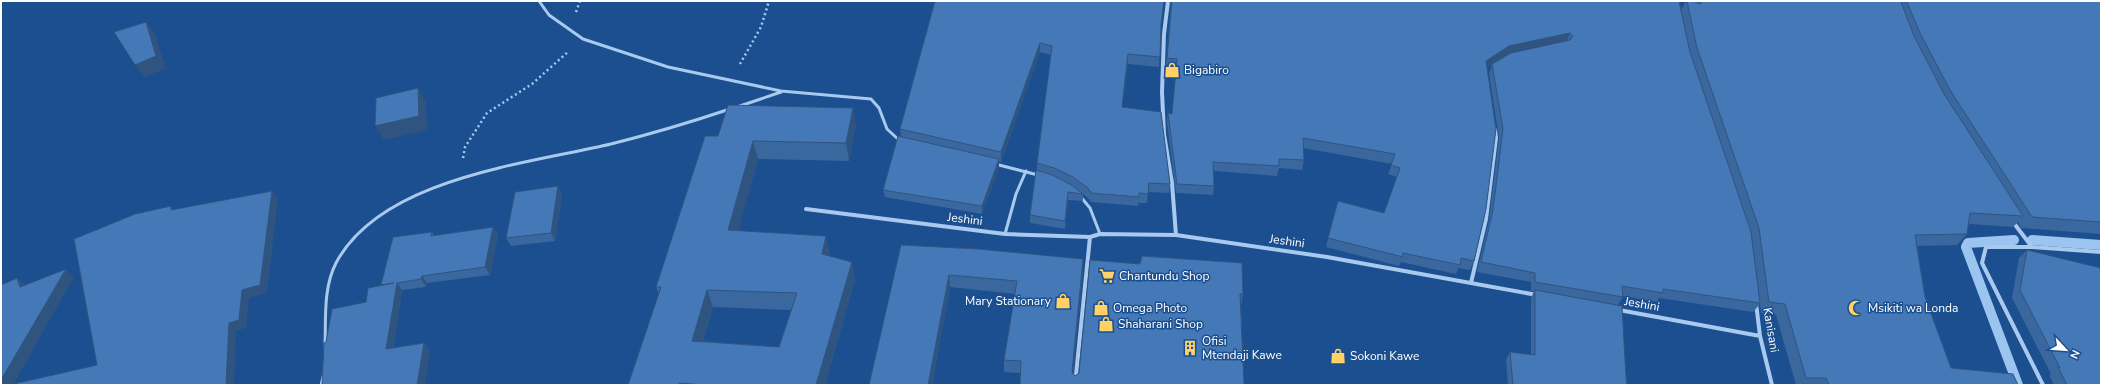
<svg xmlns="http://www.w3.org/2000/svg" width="2102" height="386" font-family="'Nunito Sans',sans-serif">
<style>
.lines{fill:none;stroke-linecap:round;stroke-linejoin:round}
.stream{stroke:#9cc4f0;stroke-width:10}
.path{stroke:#a9c9ee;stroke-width:2.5;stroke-dasharray:2 3;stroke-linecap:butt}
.service{stroke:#a9c9ee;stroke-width:3}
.minor{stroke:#a9c9ee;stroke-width:4}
.wall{fill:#3a679d;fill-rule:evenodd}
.shaded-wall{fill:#305480}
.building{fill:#4478b7;stroke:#305480;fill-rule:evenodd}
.labels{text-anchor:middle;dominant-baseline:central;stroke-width:3;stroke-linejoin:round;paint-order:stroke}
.poi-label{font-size:12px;fill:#fff;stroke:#1b4f8f;text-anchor:start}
.street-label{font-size:12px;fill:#fff;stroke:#1b4f8f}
</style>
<rect width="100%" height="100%" fill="#1b4f8f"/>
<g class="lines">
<path class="stream" d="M2014,240L1968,243L1966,247L2018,385
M2032,240L2101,245"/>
<path class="path" d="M576,12L580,1
M740,64L761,27L769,1
M463,158L465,147L487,113L532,84L569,51"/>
<path class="service" d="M539,1L549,15L583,39L668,67L781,91L871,99L879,108L887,129L900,141
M737,107L781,92
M995,164L1038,175
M1080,196L1090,208L1100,234
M1005,234L1016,194L1026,171
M325,346C326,319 323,288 336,263C381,178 526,164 611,144C651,134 691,122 730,109
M321,385L324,373"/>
<path class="minor" d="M1168,1L1164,34L1162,92L1164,134L1172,183L1176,235
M806,209L1005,234L1090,237L1100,234L1176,235L1327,257L1537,295
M2013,222L2032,247
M1471,283L1486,219L1496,138L1495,130
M1756,303L1760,336L1772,385
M1619,310L1760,336
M1075,385L1090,237
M2043,385L1982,263L1986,247H2032L2101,252"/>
</g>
<path class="wall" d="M935,1L1161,27L1159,67L1128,64L1122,107L1170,184L1169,193L1148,192L1147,203H1138V206L1091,202L1088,198L1083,194V201L1068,200L1065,229L1030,223V215L1037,170V163L1051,55L1040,52L1001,162L999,161V167L982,214L885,197L883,190L901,137L900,129Z
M1171,1H1679L1690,53L1681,10L1686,1H1692L1695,2V1H2101V234L2021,228L2018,222L2013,227L1969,224L1967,234L1957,245L1917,246L1925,297L1951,368L2018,385H1796L1776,315L1761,313L1760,304L1753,312L1659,298L1657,302L1623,296V297L1618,305L1627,385H1508L1506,359L1510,352L1531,355V298L1534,291H1531V282L1477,272L1489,220L1499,138L1489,74L1492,64L1507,55L1505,56L1487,67L1474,261L1470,270L1458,268L1456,274L1401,262L1399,266L1326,247L1335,210L1384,213L1397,177L1388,174L1392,164L1303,148L1304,160L1302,170L1279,168L1277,176L1214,171V186L1213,195L1176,193L1167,122L1168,113L1172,114L1176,68L1166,67Z
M856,125L849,161L758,159L738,230L830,253L829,256L855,279L825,385H628L659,294L656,287L718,136ZM713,307L791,310L779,347L703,341Z
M562,194L555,241L511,246L506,238Z
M493,227L498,235L490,275L427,283L426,287L402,290L393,348L424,343L430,350L424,385L326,342L366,302L381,286V285L432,232L434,236Z
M901,245L978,249L1083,259V272L1073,373L1075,376L1079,373L1090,260L1140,264L1142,256L1242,263L1243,294L1241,305L1244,385H1020V373L1004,372V360L1015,294L950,287L932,385H869Z
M2027,250L2101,385H2054L2049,375L2051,374L2012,298L2019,258Z"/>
<path class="shaded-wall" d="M146,22L155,34L166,68L145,77L135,65Z
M1570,33L1566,43L1505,56L1482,70L1486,61L1509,46Z
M1040,43V52L1001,162V152Z
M1128,54V64L1121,116L1122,107Z
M418,88L426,102L427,130L384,140L375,126Z
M853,108L856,125L849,161L846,143Z
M753,141L758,159L734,247L728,230Z
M999,159V167L982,214V206Z
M558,186L562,194L555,241L551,233Z
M272,191L278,199L267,293L249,298L246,328L236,331L234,385H226L229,323L242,290Z
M1068,192V200L1065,229V221Z
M493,227L498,235L490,275L485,267Z
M826,236L830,253L826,272L822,254Z
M1083,259V272L1072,385V372Z
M852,262L855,279L825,385H816Z
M66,269L74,277L13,385H1V380Z
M949,275L950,287L932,385H928Z
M422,276L427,283L426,287L421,279Z
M17,278L26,286L20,287Z
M397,283L402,290L392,357L386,349Z
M707,290L713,307L698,357L692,341Z
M424,343L430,350L424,385H417Z"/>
<path class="building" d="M935,1H1164L1161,24L1160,57L1128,54L1122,107L1161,112L1170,184L1149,183L1148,194L1139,193V197L1091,193L1088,188L1073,177L1054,168L1037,163L1052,46L1040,43L1001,152L900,129Z
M1172,1H1679L1690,52L1751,232L1760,303L1663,289V293L1622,286L1623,297L1535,282V273L1481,262L1493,210L1503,129L1492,64L1511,53L1570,40L1573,36L1570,33L1509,46L1486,61L1496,129L1486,209L1474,261L1461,258L1460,265L1403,253V257L1328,238L1338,201L1384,213L1400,168L1391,165L1395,154L1303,138L1304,160L1279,159V166L1213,162L1214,186L1177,184L1168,113L1172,114L1177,59L1167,58Z
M1687,1H1692L1701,4V1H1903L1901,2L1914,36L1944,94L2023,216L1970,213L1967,234L1915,235L1925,297L1951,368L2013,374L2018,385H1829L1826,378H1806L1785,304L1769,302L1759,228L1697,48Z
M1905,1H2101V222L2032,217L1950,90L1920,33L1907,2Z
M146,22L156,56L135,65L114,32Z
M418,88L419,116L375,126L376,98Z
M728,105L853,108L846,143L753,141L728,230L826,236L822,254L852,262L816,385H707L679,383L678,385H628L661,287H656L705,136H718ZM707,290L797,293L779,347L692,341Z
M898,136L999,159L982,206L883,190Z
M1036,170L1052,175L1070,184L1083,194L1068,192L1065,221L1030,215Z
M558,186L551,233L506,238L515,192Z
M272,191L260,285L242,290L239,320L229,323L226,385L229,384V385H9L97,365L74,239L135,214L171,206V210Z
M493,227L485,267L422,276L421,279L397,283L386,349L424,343L417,385H322L324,343L326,342L332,309L366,302L368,288L394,283L381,285L393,237L432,232L431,236Z
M901,245L978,249L1083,259L1072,372L1075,376L1079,373L1090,260L1140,264L1142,256L1242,263L1243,294H1240L1244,385H1020L1021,361L1004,360L1017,281L949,275L928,385H869Z
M2027,250L2101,268V385H2067L2058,367L2060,368L2020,290Z
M66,269L1,380V285L17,278L20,287Z
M1535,290L1622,306L1626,377L1627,385H1513L1510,352L1535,355Z"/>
<defs>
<symbol id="shop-bare" viewBox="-9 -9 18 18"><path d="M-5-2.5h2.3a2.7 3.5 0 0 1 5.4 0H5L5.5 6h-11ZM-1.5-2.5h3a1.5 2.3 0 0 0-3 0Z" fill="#ffd166" stroke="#1b4f8f" stroke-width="2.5" paint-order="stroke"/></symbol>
<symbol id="supermarket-bare" viewBox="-9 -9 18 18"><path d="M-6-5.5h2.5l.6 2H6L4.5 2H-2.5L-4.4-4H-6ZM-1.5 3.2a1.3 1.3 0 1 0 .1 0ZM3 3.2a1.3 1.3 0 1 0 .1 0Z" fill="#ffd166" stroke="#1b4f8f" stroke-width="2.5" paint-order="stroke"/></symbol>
<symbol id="mosque-bare" viewBox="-9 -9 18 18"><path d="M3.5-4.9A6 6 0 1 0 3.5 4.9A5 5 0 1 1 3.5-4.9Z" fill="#ffd166" stroke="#1b4f8f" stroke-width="2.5" paint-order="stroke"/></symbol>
<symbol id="building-bare" viewBox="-9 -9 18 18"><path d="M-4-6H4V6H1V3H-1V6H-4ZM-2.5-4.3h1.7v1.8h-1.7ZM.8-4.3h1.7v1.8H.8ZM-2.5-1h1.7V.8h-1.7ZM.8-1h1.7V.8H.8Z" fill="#ffd166" stroke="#1b4f8f" stroke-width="2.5" paint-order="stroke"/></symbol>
</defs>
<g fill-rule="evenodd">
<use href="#shop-bare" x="1161" y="59" width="22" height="22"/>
<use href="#supermarket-bare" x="1096" y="265" width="22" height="22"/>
<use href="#shop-bare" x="1052" y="290" width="22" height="22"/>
<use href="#shop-bare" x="1090" y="297" width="22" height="22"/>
<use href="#mosque-bare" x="1845" y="297" width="22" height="22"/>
<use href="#shop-bare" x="1095" y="313" width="22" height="22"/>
<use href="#building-bare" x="1179" y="337" width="22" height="22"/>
<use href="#shop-bare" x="1327" y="345" width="22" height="22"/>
</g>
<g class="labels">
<g class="poi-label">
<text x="1184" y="70">Bigabiro</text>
<text x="1119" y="276">Chantundu Shop</text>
<text x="1051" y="301" text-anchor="end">Mary Stationary</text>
<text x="1113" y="308">Omega Photo</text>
<text x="1868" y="308">Msikiti wa Londa</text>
<text x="1118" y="324">Shaharani Shop</text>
<text x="1202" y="341">Ofisi<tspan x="1202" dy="14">Mtendaji Kawe</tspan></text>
<text x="1350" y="356">Sokoni Kawe</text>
</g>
<g class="street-label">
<text transform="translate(965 219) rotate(7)">Jeshini</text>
<text transform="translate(1287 241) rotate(8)">Jeshini</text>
<text transform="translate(1642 304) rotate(10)">Jeshini</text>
<text transform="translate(1771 330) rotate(80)">Kanisani</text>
</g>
</g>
<rect width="2102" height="386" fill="none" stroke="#ffffff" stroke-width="4"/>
<g transform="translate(2066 350) rotate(116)" stroke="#1b4f8f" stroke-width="3" paint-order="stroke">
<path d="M0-3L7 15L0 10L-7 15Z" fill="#ffffff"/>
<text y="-6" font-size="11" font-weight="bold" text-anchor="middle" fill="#ffffff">N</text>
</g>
</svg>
